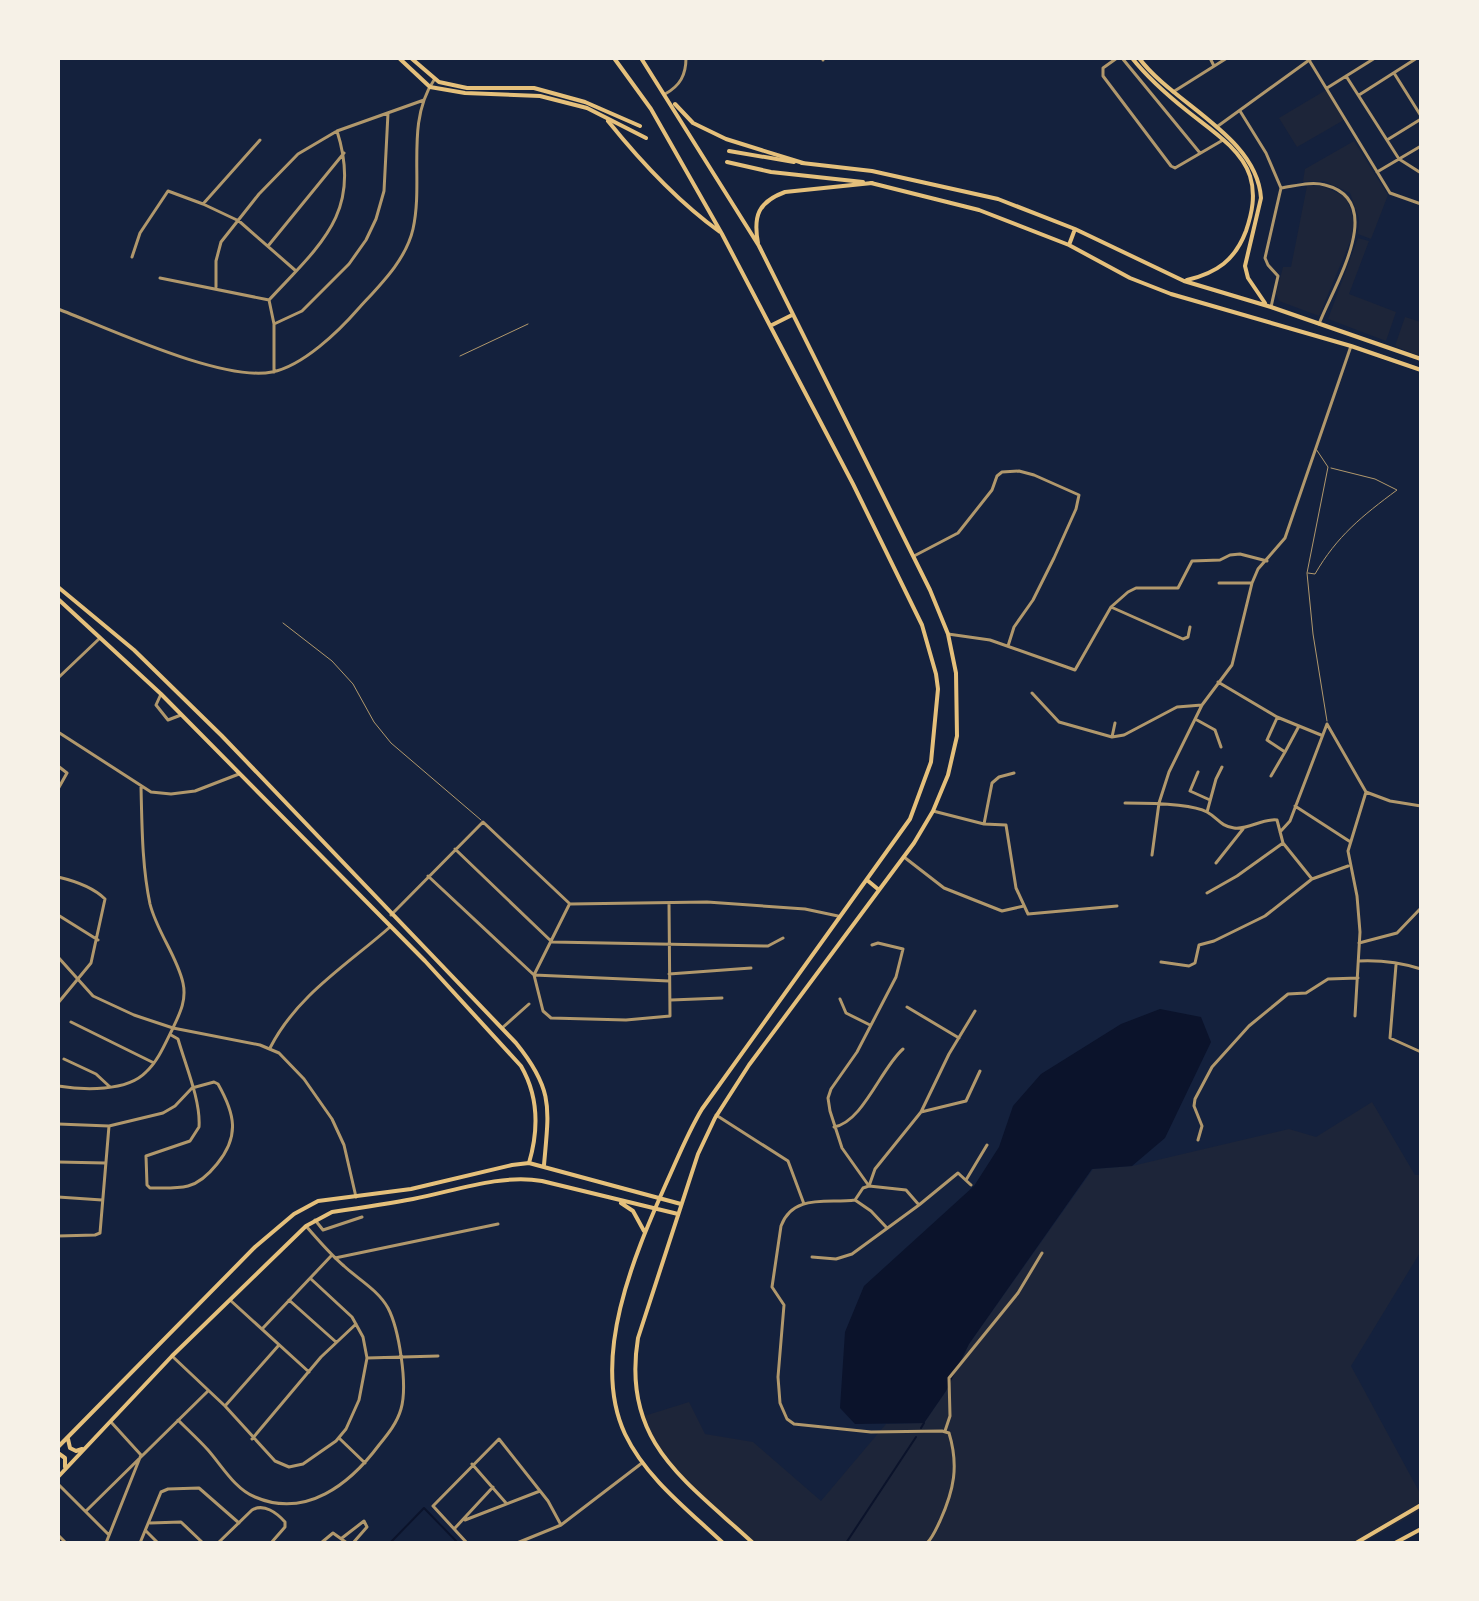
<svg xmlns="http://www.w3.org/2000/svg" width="1479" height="1601" font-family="Inter,sans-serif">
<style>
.green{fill:#1d2539}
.water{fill:#0b132b}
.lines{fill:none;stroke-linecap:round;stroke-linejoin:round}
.stream{stroke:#0b132b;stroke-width:2}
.service{stroke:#b1986c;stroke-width:1}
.minor{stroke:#b1986c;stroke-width:3}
.tertiary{stroke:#b1986c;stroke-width:3}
.secondary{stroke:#e5c07b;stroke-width:4}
.primary{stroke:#e5c07b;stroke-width:4}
</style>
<rect width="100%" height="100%" fill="#14213d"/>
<path class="green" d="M1326,90L1344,120L1297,147L1279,118Z
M1354,141L1388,195L1371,239L1358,234L1359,218L1350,193L1324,181H1303L1305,169Z
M1307,186H1322L1346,197L1354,220L1353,235L1319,316L1279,301L1276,294L1283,267H1291Z
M1358,238L1369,241L1349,294L1396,312L1386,341L1328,319Z
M1405,317L1421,322V357L1395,346Z
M1372,1102L1415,1175H1421V1251L1351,1366L1421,1495V1510L1363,1543H753C711,1505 665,1470 641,1417L689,1402L705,1434L753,1442L821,1501L886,1424L924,1423L946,1391L969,1344L1093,1169L1132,1166L1289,1129L1316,1137Z"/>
<path class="water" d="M1160,1009L1201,1017L1211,1042L1165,1138L1132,1166L1092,1169L969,1344L946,1391L924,1423L855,1424L840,1408L845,1332L864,1286L974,1186L999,1147L1013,1106L1041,1074L1121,1024Z"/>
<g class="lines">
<path class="stream" d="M921,1428L924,1423
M390,1543L424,1508L458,1543
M846,1543L916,1437"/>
<path class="service" d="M460,356L528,324
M1316,449L1328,467L1307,573L1313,634L1327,721
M1308,573L1315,574C1337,536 1362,516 1397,490L1375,479L1331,468
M283,623L332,661L353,684L374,722L391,743L481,820"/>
<path class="minor" d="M823,58V60
M1117,58L1103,68V76L1171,166L1175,168L1223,140
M1122,58L1200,153
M1210,58L1214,66
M1309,60L1390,193L1421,204
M1394,73L1421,116
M1346,76L1399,159L1421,173
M1327,88L1375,58
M1173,92L1227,58
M665,94C680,86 686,75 686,58
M1359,95L1417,58
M1240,111L1266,153L1281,188L1265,258L1268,265L1278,276L1271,307
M1387,140L1421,119
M1377,172L1421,146
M1281,188C1295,186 1312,181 1325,185C1389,201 1333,287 1319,324
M203,204L260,140
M268,246L344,153
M132,257L140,233L168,191L203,204L239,221L296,271
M160,278L269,300
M216,287V261L221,242L259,194L298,154L337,131L424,100
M269,300C320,245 363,212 337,131
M269,300L274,324V372
M58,309C108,328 222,382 272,372C303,366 339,331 359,308C380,285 406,260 413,229C424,180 405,123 434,80
M274,324L302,311L349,264L366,240L376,219L384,191L388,113
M914,556L958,533L992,490L997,476L1002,472L1019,471L1034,475L1079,495L1076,509L1054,558L1033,600L1014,627L1008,646
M1219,583H1252
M1111,607L1183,639L1188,637L1190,627
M948,634L990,640L1075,670L1111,607L1128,592L1136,588H1178L1192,561L1220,560L1230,555L1240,554L1267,561
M58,678L100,638
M1218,682L1277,717L1321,735
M1032,693L1059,722L1112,737L1124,735L1177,707L1202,705
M161,694L156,705L168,720L181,715
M1277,718L1267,740L1285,752L1299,726
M1197,720L1215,730L1221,747
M1327,724L1366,792L1348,851L1357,896L1360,932L1355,1016
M58,732L151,792L171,794L195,791L239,774
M1112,737L1115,723
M58,766L67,773L58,789
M1198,772L1190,791L1210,800
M1271,776L1285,752
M1366,792L1390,801L1421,806
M1125,803C1144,803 1191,803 1207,812C1218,818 1220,826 1234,828C1249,830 1262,818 1277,820L1283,843L1312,879
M1295,806L1349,841
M933,811L984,824L1006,825L1016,888L1028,914L1117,906
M1207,812L1216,779L1222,767
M984,824L992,783L999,777L1014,773
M1280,832L1290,821L1327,724
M455,849L552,942L768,946L783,938
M1152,855L1159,803L1169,772L1202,705L1232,665L1252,583L1258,569L1285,538L1351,346
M904,857L944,888L1002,911L1024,906
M1216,863L1243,829
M428,876L534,975L669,981
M58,877C75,881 93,887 105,899L91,963L58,1003
M1207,893L1237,876L1283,843
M569,905L534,975L543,1011L551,1018L626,1020L670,1016L669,903
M58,915L98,940
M391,915L483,822L570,904L707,902L805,909L838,916
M1359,943L1397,933L1421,908
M872,945L878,943L903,949L896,977L857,1052L831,1089L828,1098L830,1111L842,1148L869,1186L906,1190L919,1205
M1359,961C1380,960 1402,963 1421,969
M1161,962L1189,966L1195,963L1199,945L1214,941L1265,916L1312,879L1348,866
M1396,965L1390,1038L1421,1052
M669,974L751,968
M840,999L846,1013L870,1025
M671,1000L722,998
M907,1007L959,1038
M71,1022L154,1063
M502,1028L529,1004
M171,1035L178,1039C185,1064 201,1101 199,1127L190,1141L146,1156L147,1185L150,1188C162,1188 176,1189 188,1186C200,1183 209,1174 217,1164C240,1136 235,1114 218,1084L214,1082L192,1088
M270,1048C297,995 347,965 390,927
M64,1059L96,1074L110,1087
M58,1086C83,1090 127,1092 146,1072C158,1061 165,1044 172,1030C179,1015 187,1001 183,983C177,956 157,932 150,904C142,866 142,826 141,787
M921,1112L966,1101L980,1071
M716,1115L788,1161L804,1204
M58,1124L109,1126L163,1113L175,1106L192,1088
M834,1127C863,1122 881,1068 903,1049
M1198,1140L1202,1126L1194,1106L1195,1099L1212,1067L1249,1026L1288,994L1306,993L1328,979L1358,978
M58,1162L105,1163
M966,1180L987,1145
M58,1197L102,1200
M855,1200L871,1211L887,1228
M315,1220L323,1230L362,1217
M58,1236L95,1235L100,1233L109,1126
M812,1257L836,1259L852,1254L919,1205L958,1173L971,1185
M335,1258L498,1224
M230,1300L309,1372
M289,1300L336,1342
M263,1328L332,1255
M172,1356L225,1406L275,1461L289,1467L303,1464L336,1441L346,1429L359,1400L367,1358L363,1337L352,1317L311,1279
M367,1358L438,1356
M225,1406L279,1345
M178,1420C188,1430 199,1440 208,1450C222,1466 235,1489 255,1497C306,1519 350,1484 379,1445C388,1434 397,1423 401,1409C408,1385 399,1329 388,1308C378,1290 358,1279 344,1266C330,1254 318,1240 306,1226
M945,1431L950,1416L949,1378L1018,1293L1042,1253
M339,1438L365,1463
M252,1439L321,1357L356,1324
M472,1464L506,1503
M58,1484L109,1535
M86,1511L208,1391
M465,1520L540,1491
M150,1523L181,1522L203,1543
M455,1528L493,1487
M146,1531L158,1543
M58,1535L66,1543
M342,1538L364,1521L367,1527L353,1543
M106,1543L141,1455L111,1422
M140,1543L161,1492L168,1489L199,1488L239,1523
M218,1543L252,1510C264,1503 277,1513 285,1522V1527L271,1543
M321,1543L333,1533L347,1543
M434,1543H443
M467,1543L433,1506L499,1439L548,1501L561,1525
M517,1543L561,1525L642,1463
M927,1543C933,1537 936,1529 940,1521C954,1490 959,1466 949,1433L942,1431L871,1432L794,1424L787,1419L780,1403L778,1377L784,1305L772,1287L781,1226C793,1193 829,1204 855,1200L863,1188L869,1186L875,1169L921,1112L949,1054L975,1011"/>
<path class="tertiary" d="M1218,126L1312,58
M58,957L93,996L134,1015L173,1028L260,1045L279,1053L304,1079L332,1119L344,1145L356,1197"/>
<path class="secondary" d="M399,58L430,87L465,93L540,96L587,108L646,138
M411,58L439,82L467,88H534L585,102L640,126
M1132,58C1148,78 1166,94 1186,110C1208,128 1241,148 1250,176C1256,195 1252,213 1246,231C1235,260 1217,273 1187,280
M1139,58C1173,104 1257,136 1261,198L1245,266L1248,278L1265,303
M729,151L794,162
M727,162L771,172L863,182
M802,163L872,171L998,199L1075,229L1184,281L1271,307L1421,359
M871,183L979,210L1069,245L1130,278L1171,294L1351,346L1421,370
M1069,245L1075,229
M58,587L134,650L222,736L516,1043C554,1090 549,1108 544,1165
M58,599L161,694L425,961L521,1066C539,1097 539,1129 529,1163"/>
<path class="primary" d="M614,58L651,109L722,234L853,484L922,625L936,674L938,689L931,762L910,819L702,1109C687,1134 677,1160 665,1186C634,1256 590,1359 625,1434C646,1478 688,1510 723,1543
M641,58L759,246L930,590L948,634L956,673L957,736L948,775L933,811L914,843L749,1065L715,1118L698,1154L638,1338C621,1442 685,1480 753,1543
M675,104L693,123L726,139L803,163
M608,121C641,162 677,201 720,232
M758,243C753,216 758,202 785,192L872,183
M772,325L792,315
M867,880L879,890
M621,1203L633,1211L644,1231
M68,1439L70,1448L76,1451L82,1449
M58,1447L255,1247L294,1214L318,1201L411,1189L512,1165L529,1163L681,1204
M58,1453L65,1458V1467
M58,1477L172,1356L306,1226L332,1212C359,1208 386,1204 413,1199C455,1191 499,1174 542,1181L678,1214
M1356,1543L1421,1505
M1395,1543L1421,1529"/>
</g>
<rect width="1479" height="1601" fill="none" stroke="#f6f1e7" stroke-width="120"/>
</svg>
